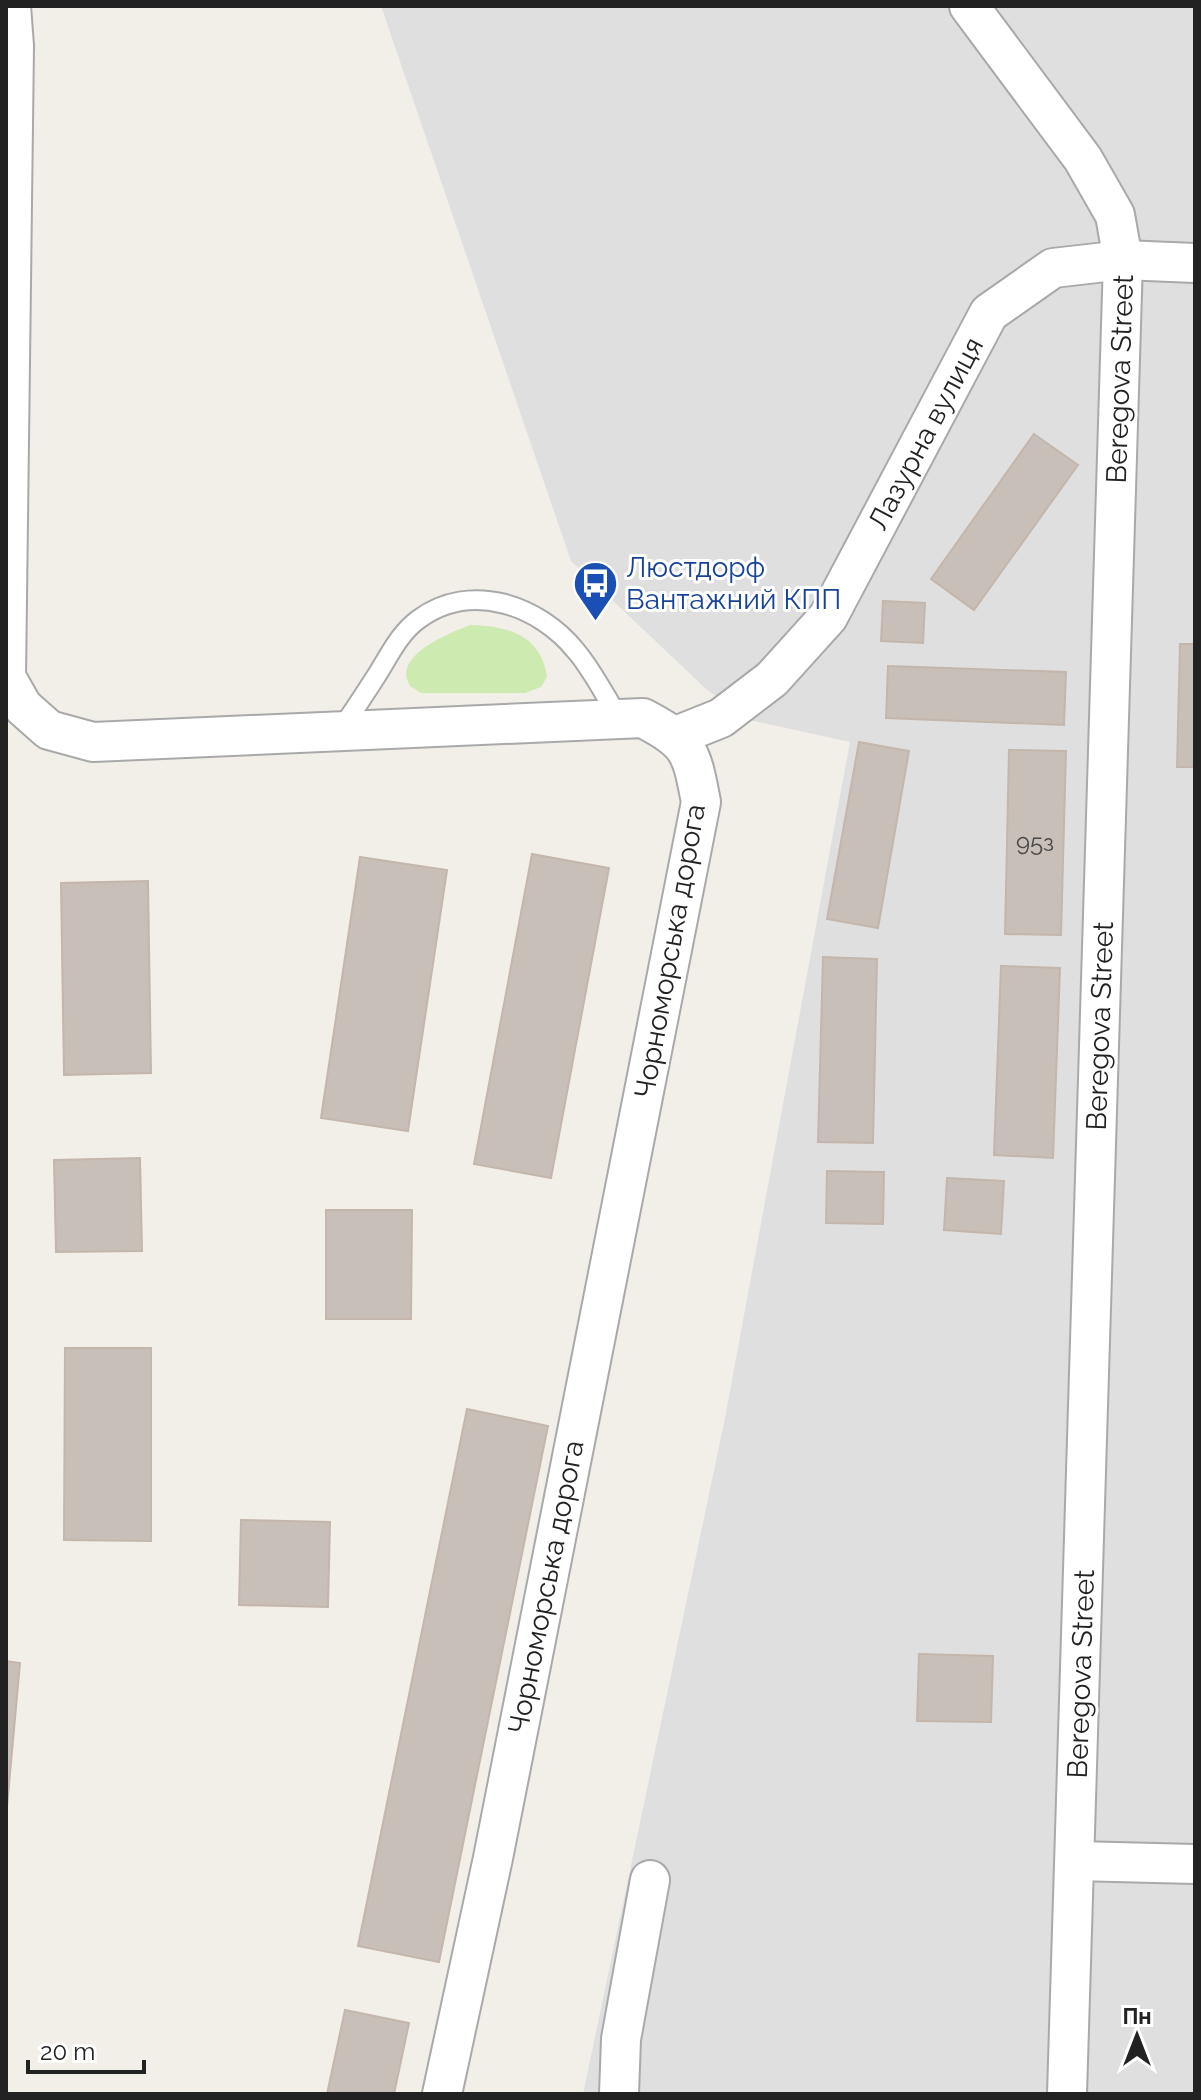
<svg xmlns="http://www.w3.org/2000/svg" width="1201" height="2100" font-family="Raleway,sans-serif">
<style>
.residential{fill:#e0dfdf}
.grass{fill:#cdebb0}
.building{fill:#c7bfb8;stroke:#c4b6ab;stroke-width:2}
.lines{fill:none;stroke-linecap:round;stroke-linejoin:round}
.lane-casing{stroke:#a9a9a9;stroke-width:22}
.street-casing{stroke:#a9a9a9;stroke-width:42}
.lane{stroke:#fff;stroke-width:18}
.street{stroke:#fff;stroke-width:38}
.labels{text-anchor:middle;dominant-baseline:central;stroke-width:6;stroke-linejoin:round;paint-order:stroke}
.number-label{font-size:24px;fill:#4b4948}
.street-label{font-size:28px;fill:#222;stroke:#fff}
.transit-label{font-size:28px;fill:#164399;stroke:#fff;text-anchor:start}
</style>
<rect width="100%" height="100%" fill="#f2efe9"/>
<path class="residential" d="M381,6H1195V2094H583L725,1418L850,742L749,720L706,689L571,561Z"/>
<path class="grass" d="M470,625C508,626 541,635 547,677L541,687L525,693H421L410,686C408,682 406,678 406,674C406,650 452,632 470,625Z"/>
<path class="building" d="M1034,434L1078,465L974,610L931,579Z
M883,601L925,603L923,643L881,641Z
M1180,644H1195V767H1177Z
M888,666L1066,672L1064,725L886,718Z
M859,742L909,751L878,928L827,919Z
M1009,750L1066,751L1061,935L1005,934Z
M532,854L609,868L551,1178L474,1164Z
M360,857L447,870L408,1131L321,1118Z
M148,881L151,1073L64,1075L61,883Z
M823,957L877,959L873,1143L818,1142Z
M1001,966L1060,968L1053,1158L994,1155Z
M140,1158L142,1251L56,1252L54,1160Z
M827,1171L884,1172L883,1224L826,1223Z
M947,1178L1004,1181L1001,1234L944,1230Z
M326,1210H412L411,1319H326Z
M65,1348H151V1541L64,1540Z
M467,1409L548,1426L439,1962L358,1946Z
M241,1520L330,1522L328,1607L239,1605Z
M919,1654L993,1656L991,1722L917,1721Z
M6,1661L20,1663L6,1818Z
M345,2010L409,2023L394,2094H327Z"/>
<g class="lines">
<defs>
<path id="lane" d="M341,729C353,712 364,695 375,678C388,658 399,633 419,619C471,581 539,605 576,651C593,671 605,696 619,718"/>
<g id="street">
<path d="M11,6L14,46L6,677L23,707L49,730L93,742L643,718C690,743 691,750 701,802L493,1858L442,2094"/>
<path d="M969,6L1083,159L1115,215L1123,260L1067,2094"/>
<path id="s1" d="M676,736L721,718L772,679L828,617L989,313L1053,268L1123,260L1195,263"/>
<path d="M1075,1861L1195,1864"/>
<path d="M619,2094L621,2039L650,1880"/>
</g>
</defs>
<use href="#lane" class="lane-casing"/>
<use href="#street" class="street-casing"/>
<use href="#lane" class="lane"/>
<use href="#street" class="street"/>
</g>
<defs>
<symbol id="bus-pin" viewBox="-11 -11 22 30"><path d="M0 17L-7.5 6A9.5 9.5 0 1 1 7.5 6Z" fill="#1a4fb4" stroke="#fff"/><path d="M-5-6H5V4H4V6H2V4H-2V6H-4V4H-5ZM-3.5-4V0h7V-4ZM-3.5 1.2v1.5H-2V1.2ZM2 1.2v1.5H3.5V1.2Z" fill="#fff"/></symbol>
</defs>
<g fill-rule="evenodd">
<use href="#bus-pin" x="570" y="558" width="51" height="69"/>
</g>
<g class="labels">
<g class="number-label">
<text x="1035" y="842">95з</text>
</g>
<g class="street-label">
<text transform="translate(1120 379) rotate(-88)">Beregova Street</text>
<text stroke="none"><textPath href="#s1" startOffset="404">Лазурна вулиця</textPath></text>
<text transform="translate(670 951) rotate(-80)">Чорноморська дорога</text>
<text transform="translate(1100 1026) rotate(-88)">Beregova Street</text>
<text transform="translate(546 1587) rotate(-79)">Чорноморська дорога</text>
<text transform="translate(1081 1674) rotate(-88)">Beregova Street</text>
</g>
<g class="transit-label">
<text x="626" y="567">Люстдорф<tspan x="626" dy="32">Вантажний КПП</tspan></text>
</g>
</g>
<rect width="1201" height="2100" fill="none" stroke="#222222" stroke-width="16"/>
<g transform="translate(1137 2036)" stroke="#ffffff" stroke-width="6" paint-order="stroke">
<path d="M0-6L14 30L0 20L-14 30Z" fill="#222222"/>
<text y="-12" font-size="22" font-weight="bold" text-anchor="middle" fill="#222222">Пн</text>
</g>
<path d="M28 2060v12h116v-12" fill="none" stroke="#222222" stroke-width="4"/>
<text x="40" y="2060" font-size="24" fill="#222222" stroke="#ffffff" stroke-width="6" paint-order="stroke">20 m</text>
</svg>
